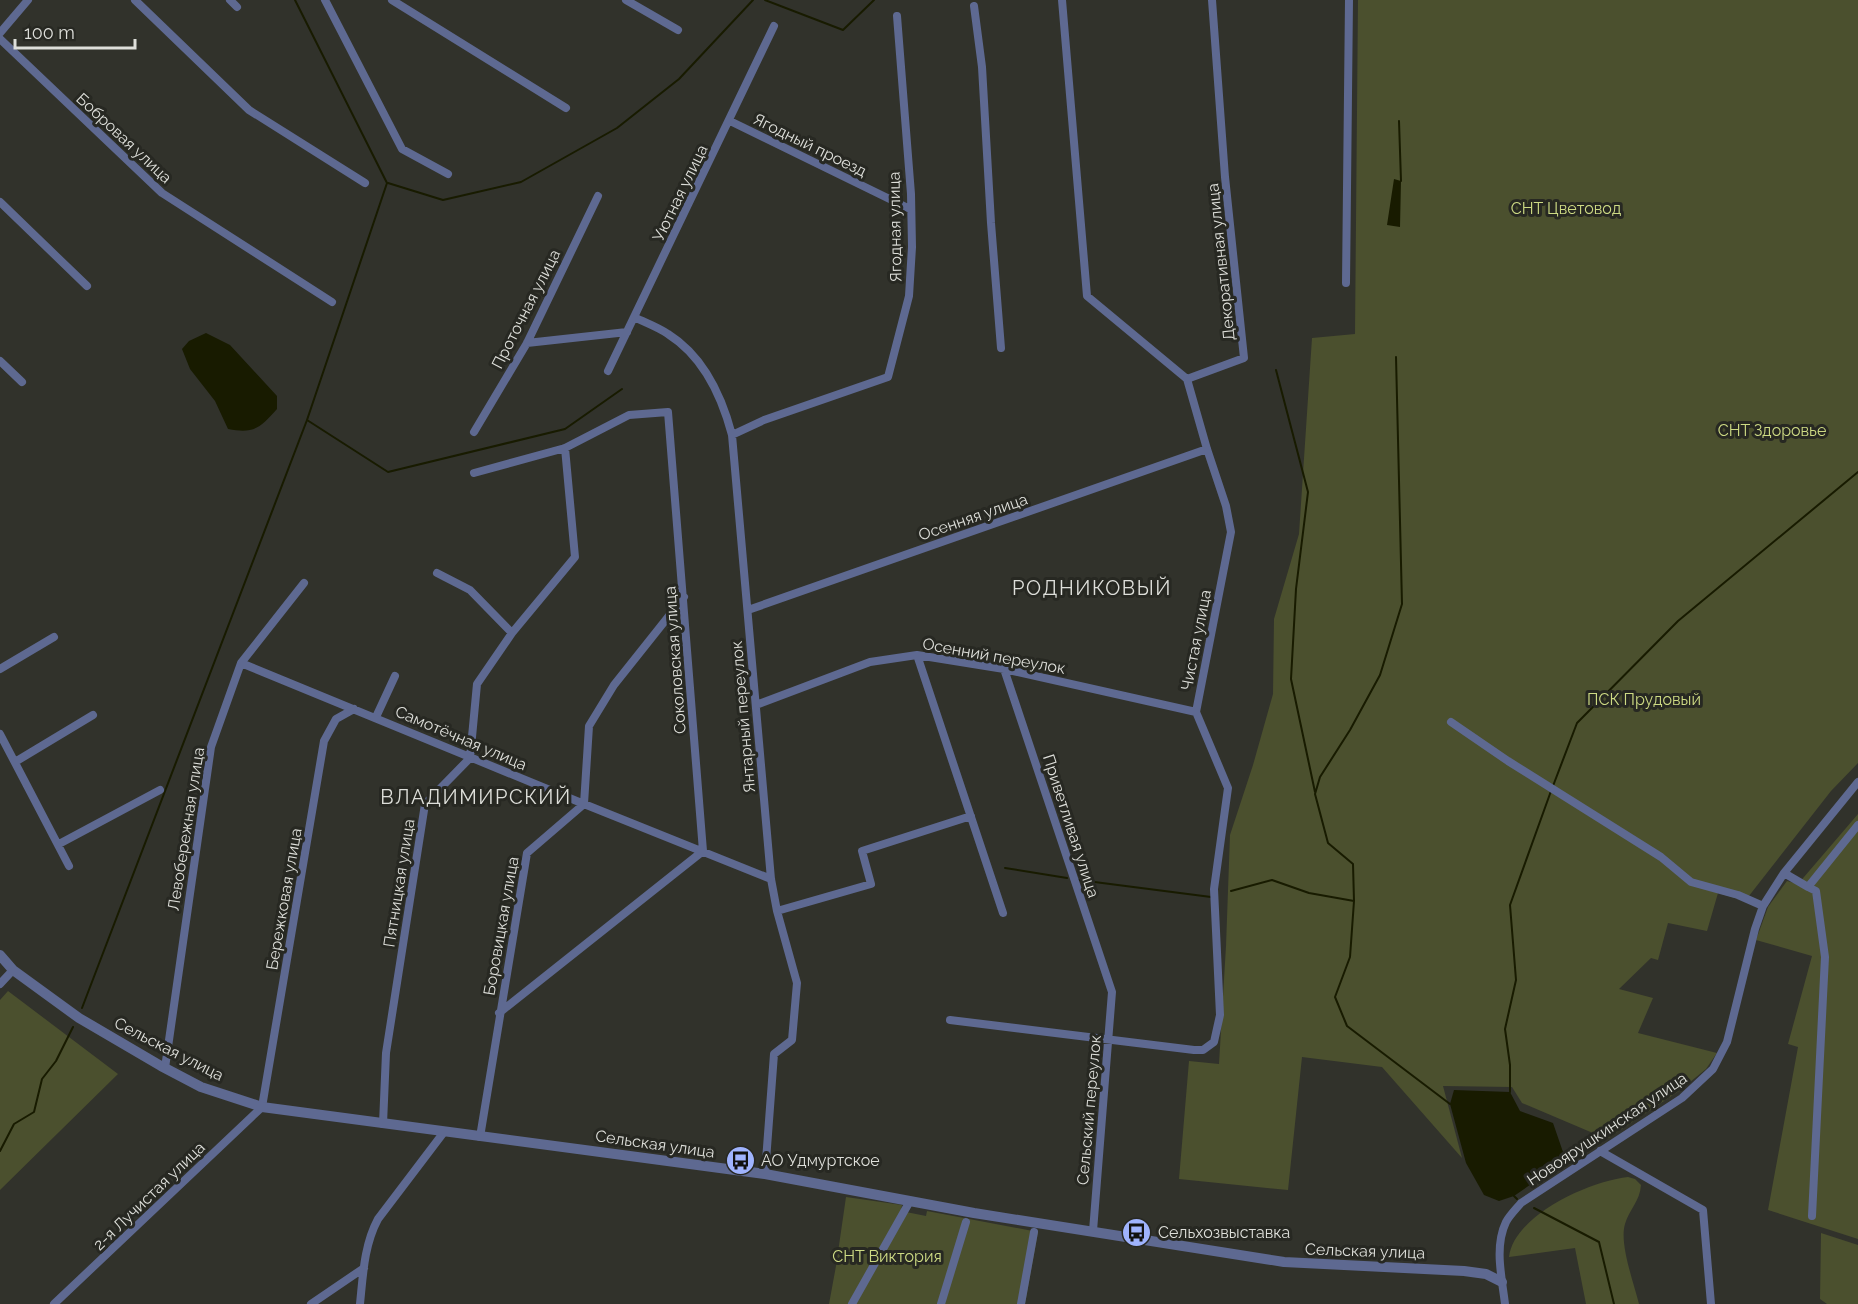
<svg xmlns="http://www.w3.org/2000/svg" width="1858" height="1304" font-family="Raleway,sans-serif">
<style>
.green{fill:#4b502e}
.water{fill:#181b00}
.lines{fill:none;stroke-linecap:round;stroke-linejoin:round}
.stream{stroke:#181b00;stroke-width:2}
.minor{stroke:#5e6991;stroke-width:8}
.tertiary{stroke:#5e6991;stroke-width:10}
.labels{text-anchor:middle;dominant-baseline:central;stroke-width:6;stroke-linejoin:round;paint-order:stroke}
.street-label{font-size:16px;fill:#dedfda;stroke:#272822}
.park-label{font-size:16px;fill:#cedb84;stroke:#272822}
.poi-label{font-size:16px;fill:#dedfda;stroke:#272822;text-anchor:start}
.quarter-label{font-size:20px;letter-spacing:1.5px;fill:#dedfda;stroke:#272822}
</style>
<rect width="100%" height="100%" fill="#31322b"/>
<path class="green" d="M1358,0H1858V763L1831,791L1745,901L1718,893L1707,931L1668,923L1658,960L1651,958L1619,989L1653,998L1638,1033L1717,1053L1706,1069L1679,1091L1607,1139L1522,1103L1512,1087L1443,1086L1462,1158L1382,1067L1302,1057L1288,1190L1179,1179L1189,1061L1219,1064L1226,946L1230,835L1253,765L1273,694L1274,619L1299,534L1312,338L1355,334Z
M1858,814V1239L1768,1210L1798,1047L1788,1044L1812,956L1756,940L1768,907L1787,881L1798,884Z
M8,991L118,1074L0,1190V1000Z
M1628,1177L1635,1179L1641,1185C1640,1201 1629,1210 1625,1224C1619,1244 1634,1283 1639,1304H1586L1575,1248L1509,1257C1514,1215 1590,1181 1628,1177Z
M846,1197L902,1205L901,1211L926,1216L927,1211L1038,1232L1025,1304H829L836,1266Z
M1821,1233L1858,1245V1304H1827L1820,1299Z"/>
<path class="water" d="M1394,179L1401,181L1400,227L1387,225Z
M206,333L230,345L277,396V409C260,428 254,434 228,429L215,401L190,369L182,349L189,341Z
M1454,1090L1510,1092L1520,1111L1553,1123L1563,1152L1553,1169L1514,1196L1499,1201L1484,1195L1466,1163L1450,1104Z"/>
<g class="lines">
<path class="stream" d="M765,0L843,30L874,0
M1399,121L1401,181
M388,183L443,200L521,182L617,128L679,79L753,0
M1396,357L1402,604L1380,675L1350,730L1320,777L1315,794L1328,843L1353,864L1354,901L1350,957L1335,997L1347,1026L1450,1104
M1276,370L1308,492L1296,589L1291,679L1315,792
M307,420L388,472L565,429L622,389
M1553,786L1577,723L1678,621L1858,472
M1005,868L1067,878
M1079,880L1211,897
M1231,891L1272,880L1309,893L1354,901
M82,1008L307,420L387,183L295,0
M1510,1092V1065L1505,1029L1516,980L1510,905L1551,791
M0,1151L14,1124L34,1112L42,1079L56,1061L73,1027
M1514,1196L1517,1199
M1534,1208L1599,1242L1614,1304"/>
<path class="minor" d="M135,0L249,110L365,183
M230,0L237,7
M325,0L402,149L448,174
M392,0L566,108
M626,0L678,30
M1062,0L1087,296L1187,379
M974,6L982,67L991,223L1001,348
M0,33L28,0
M0,39L162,193L332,302
M730,121L910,209
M0,202L87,286
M1346,283L1349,0
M634,317C646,323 658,327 668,334C703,356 722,397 732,435L771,879L777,911L871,884L862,851L971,816
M527,343L627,332
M0,361L22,382
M608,371L774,26
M1187,379L1244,358L1225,177L1212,0
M474,432L527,343L598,196
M732,435L764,420L888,377L909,296L912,247L911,194L897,16
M474,473L565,448L629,415L668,412L703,851L499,1013
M437,573L470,590L512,633
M748,610L1207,449
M917,655L1003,913
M241,663L584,804L771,879
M0,669L54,637
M1004,669L1112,992L1093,1231
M756,705L870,662L917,655L1004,669L1196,712
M376,717L395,676
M1451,722L1508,761L1661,857L1691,882L1738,895L1763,906
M0,734L69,866
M15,762L93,715
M59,844L160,790
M1784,873L1808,887L1858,825
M1808,887L1816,891L1825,957L1812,1216
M0,984L13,970
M950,1020L1194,1050H1203L1214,1042L1220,1015L1214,889L1228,788L1196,712L1231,532L1226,506L1207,449L1187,379
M165,1068L211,747L241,663L304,583
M383,1124L386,1053L425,804L470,758L477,684L512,633L575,557L565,448
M480,1137L527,853L584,804L589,726L614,685L684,597
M1600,1151L1703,1210L1711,1304
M765,1174L774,1054L792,1040L797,983L777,911
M54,1304L262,1107L324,741L336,719L354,709
M311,1304L364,1268
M360,1304C363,1275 364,1245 378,1219L444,1132
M852,1304L910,1201
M941,1304L966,1222
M1021,1304L1034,1232
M1505,1304C1502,1278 1494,1247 1506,1222C1509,1216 1516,1209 1521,1203L1682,1098L1713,1069L1727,1042L1755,929L1763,906L1784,873L1858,782"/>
<path class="tertiary" d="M0,955L13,970L79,1018L161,1066L201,1087L262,1107L765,1174L974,1213L1284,1262L1464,1271L1486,1274L1502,1282"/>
</g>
<defs>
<symbol id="bus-disc" viewBox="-11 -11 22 22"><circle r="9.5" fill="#9fb3fd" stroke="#272822"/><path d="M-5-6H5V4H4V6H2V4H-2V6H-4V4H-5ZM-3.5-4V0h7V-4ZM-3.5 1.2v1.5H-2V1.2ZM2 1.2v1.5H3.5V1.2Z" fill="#111"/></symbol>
</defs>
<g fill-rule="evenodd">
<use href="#bus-disc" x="724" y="1144" width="33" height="33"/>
<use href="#bus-disc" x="1120" y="1216" width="33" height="33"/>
</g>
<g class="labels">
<g class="street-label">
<text transform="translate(124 138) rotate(43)">Бобровая улица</text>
<text transform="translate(810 145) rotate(26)">Ягодный проезд</text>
<text transform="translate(680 193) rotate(-64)">Уютная улица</text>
<text transform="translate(895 227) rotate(-91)">Ягодная улица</text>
<text transform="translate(1221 262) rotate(-96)">Декоративная улица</text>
<text transform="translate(526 309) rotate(-63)">Проточная улица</text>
<text transform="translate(973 517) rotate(-19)">Осенняя улица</text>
<text transform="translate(1196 640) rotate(-79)">Чистая улица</text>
<text transform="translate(994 656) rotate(10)">Осенний переулок</text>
<text transform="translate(675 660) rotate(-94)">Соколовская улица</text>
<text transform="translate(743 717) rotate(-95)">Янтарный переулок</text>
<text transform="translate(461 738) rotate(23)">Самотёчная улица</text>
<text transform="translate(1071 826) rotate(72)">Приветливая улица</text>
<text transform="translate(186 829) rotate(-81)">Левобережная улица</text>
<text transform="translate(399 883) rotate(-81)">Пятницкая улица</text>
<text transform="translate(284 899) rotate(-80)">Бережковая улица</text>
<text transform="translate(501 926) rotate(-80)">Боровицкая улица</text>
<text transform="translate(169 1049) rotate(27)">Сельская улица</text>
<text transform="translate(1089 1110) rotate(-85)">Сельский переулок</text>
<text transform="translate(1607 1129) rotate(-34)">Новоярушкинская улица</text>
<text transform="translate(655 1144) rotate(8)">Сельская улица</text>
<text transform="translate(149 1196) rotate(-44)">2-я Лучистая улица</text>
<text transform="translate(1365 1251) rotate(2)">Сельская улица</text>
</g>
<g class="park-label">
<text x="1566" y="208">СНТ Цветовод</text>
<text x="1772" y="430">СНТ Здоровье</text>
<text x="1644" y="699">ПСК Прудовый</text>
<text x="887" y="1256">СНТ Виктория</text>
</g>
<g class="poi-label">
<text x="761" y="1160">АО Удмуртское</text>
<text x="1158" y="1232">Сельхозвыставка</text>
</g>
<g class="quarter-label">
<text x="1092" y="588">РОДНИКОВЫЙ</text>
<text x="476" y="797">ВЛАДИМИРСКИЙ</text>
</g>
</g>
<path d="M15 39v9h120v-9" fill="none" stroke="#dedfda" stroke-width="3"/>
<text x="24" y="39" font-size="18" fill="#dedfda" stroke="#272822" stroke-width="4.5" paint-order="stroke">100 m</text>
</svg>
